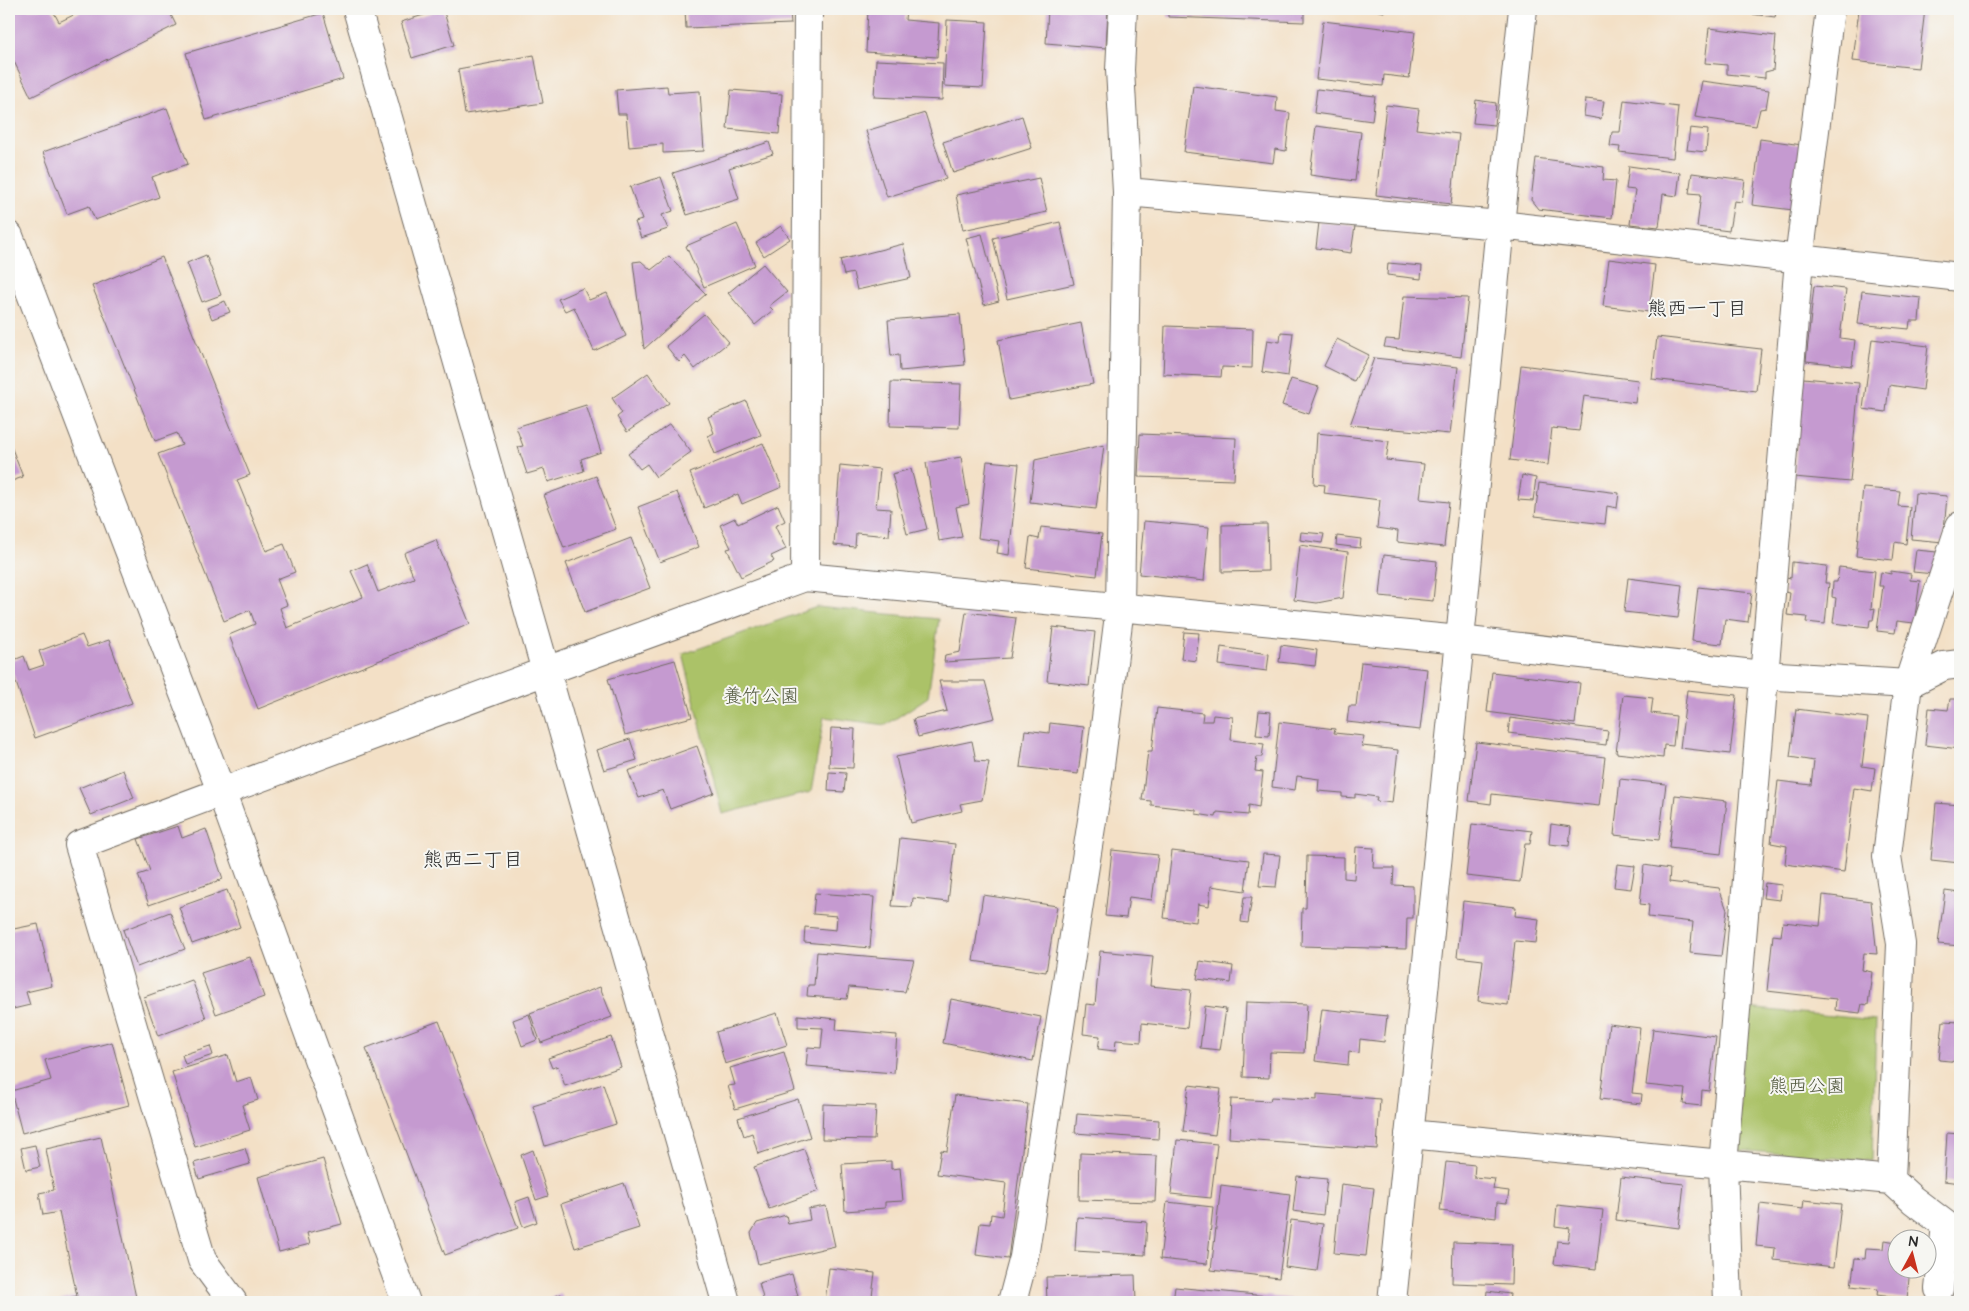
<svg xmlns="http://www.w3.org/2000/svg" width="1969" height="1311" font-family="'Architects Daughter','Klee One',sans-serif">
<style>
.green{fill:#abc267;stroke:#6b7649}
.building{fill:#c59ad0}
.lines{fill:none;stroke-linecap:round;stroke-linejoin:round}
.street-casing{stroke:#716a61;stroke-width:30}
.street{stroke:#fff;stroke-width:28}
.labels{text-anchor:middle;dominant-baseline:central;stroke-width:4;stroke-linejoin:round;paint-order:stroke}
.park-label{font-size:19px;fill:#51583d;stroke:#f6f6f2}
.neighbourhood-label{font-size:20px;fill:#2b2b2b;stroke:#f6f6f2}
</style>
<rect width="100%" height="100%" fill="#f6f6f2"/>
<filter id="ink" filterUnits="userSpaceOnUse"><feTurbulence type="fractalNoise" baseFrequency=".02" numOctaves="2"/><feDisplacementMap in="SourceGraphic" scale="10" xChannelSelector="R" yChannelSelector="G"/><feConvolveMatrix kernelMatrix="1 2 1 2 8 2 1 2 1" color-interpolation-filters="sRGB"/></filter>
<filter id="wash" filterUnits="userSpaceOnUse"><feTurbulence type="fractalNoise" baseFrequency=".0096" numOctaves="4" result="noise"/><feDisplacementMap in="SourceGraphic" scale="20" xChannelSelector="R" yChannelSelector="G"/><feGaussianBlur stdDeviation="1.12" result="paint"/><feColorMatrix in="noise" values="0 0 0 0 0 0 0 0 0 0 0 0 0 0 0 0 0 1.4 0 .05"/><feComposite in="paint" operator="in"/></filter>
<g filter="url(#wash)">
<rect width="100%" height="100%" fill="#f3e0c6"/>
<path class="green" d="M817,607L939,619L928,697L886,725L824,717L811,792L722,814L683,654Z
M1746,1008L1876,1020L1872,1161L1736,1150Z"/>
<g id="blocks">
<path class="building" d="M9,9H52L59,22L86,9H168L176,25L31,97L9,51Z
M443,9L454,45L412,58L401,22Z
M685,9H790L791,24L686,28Z
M868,9H906L905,20L939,23L937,57L866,52Z
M1048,9H1108L1106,48L1046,43Z
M1168,9H1304V22L1168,17Z
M1370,9H1385L1384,12Z
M1711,9H1777L1775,17Z
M1859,9H1925L1918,68L1853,61Z
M323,13L343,79L206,120L186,53Z
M947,20L987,22L983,88L944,86Z
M1323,21L1415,32L1409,78L1384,75L1383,86L1316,79Z
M1709,28L1776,36L1773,70L1765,72V78L1727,74V65L1705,63Z
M534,55L543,103L465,114L458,69Z
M876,60L943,63L942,100L874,97Z
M1702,81L1769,90L1766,108L1760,109L1756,126L1695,117Z
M667,86L668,93L700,91L704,151L663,153V144L629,147L626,114H618L616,90Z
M1193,86L1277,97L1276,111L1290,113L1286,151L1275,149L1273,163L1184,152Z
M1317,89L1375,96L1372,121L1314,113Z
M731,90L782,94L779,134L727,129Z
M1586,99L1604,101L1601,119L1584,116Z
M1476,100L1496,103L1494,125L1473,123Z
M1624,100L1678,107L1673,158L1619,152L1620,147L1610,146L1612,132H1620Z
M1386,105L1419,109L1416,129L1459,134L1451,204L1376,195Z
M167,108L188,164L152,177L159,197L95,220L89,206L67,214L43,152Z
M925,113L946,179L887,197L866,131Z
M1022,116L1032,148L953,173L943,142Z
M1316,126L1361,132L1355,181L1310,175Z
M1690,128L1708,130L1706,152L1687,150Z
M1760,139L1802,145L1793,210L1752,205Z
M769,142L773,154L729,168L739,199L687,215L673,173Z
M1536,158L1604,167L1603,180L1616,181L1612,218L1538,209L1531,200Z
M1629,166L1680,173L1677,196L1663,194L1659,227L1630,224L1635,190L1626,189Z
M1692,173L1745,180L1742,202L1734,201L1729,231L1697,227L1701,194L1689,193Z
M661,177L673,211L662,215L668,229L641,238L635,222L642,220L630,187Z
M1039,178L1047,212L963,230L956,195Z
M1060,222L1074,284L1007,299L993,238Z
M1319,222L1355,226L1351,253L1316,248Z
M737,224L755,265L704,287L686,246Z
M781,226L790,239L764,256L756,243Z
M982,234L999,301L984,305L966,238Z
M903,244L911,278L857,290L853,273L844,275L840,260Z
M206,255L221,295L202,302L187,263Z
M669,256L706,294L644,349L633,262L641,261L651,270Z
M162,257L250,475L237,480L266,551L284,544L295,572L277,579L287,605L280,608L287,628L363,597L351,571L367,564L378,592L414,578L404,553L436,540L470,624L258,709L229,635L255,624L250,610L224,621L158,454L182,445L177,433L155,441L92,286Z
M1609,259L1655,265L1649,312L1603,306Z
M1388,263L1422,266L1421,279L1387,275Z
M763,264L787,292L769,306L773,310L755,325L728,293Z
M1814,286L1846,289L1840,338L1855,340L1852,366L1806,361Z
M583,288L589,300L607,293L626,336L594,351L574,307L565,311L558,299Z
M1862,291L1921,298L1919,321H1910L1909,329L1858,324Z
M1404,296L1468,298L1461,357L1384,347L1386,339L1399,340Z
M225,301L230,312L212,319L207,308Z
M704,314L729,342L695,369L685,356L679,362L666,346Z
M960,314L965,365L900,371L899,355L891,356L888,320Z
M1081,323L1093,384L1009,400L998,340Z
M1165,326L1253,329L1252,368L1222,367L1221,377L1163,374Z
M1281,332L1293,333L1288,376L1262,372L1267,340L1280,342Z
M1657,337L1761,349L1756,391L1652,379Z
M1337,339L1369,355L1354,381L1324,366Z
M1872,339L1928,346L1923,390L1889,385L1886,412L1863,409Z
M1374,358L1458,367L1450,434L1350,425Z
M1521,365L1638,380L1635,403L1584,396L1579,431L1552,428L1548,465L1510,460Z
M648,373L669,403L627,432L617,417L622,413L612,398Z
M1803,378L1859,383L1850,482L1794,477Z
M1291,379L1319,387L1309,414L1282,405Z
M891,382L961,384L959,428L890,426Z
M746,401L761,435L715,454L708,436L714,433L708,417Z
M586,405L601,452L581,459L584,471L548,482L544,469L527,474L518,447L523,446L516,427Z
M670,424L691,452L656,477L647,464L640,469L628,454Z
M1317,433L1389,441L1386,460L1424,464L1420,499L1449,502L1444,547L1397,542L1398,531L1377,528L1380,500L1324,493L1325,485L1314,484Z
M1140,434L1236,438L1234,480L1138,477Z
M9,441L23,477L9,482Z
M763,443L782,487L742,504L738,494L704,508L690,473Z
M1104,445L1096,509L1030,502L1035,460Z
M961,457L969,504L956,507L962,537L939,541L926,463Z
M987,461L1019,464L1009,555L997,553L999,541L978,538Z
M840,465L880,469L876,508L891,509L889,536L856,533L855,547L834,545Z
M911,469L927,529L907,534L892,474Z
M1522,475L1536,478L1533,501L1518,500Z
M596,476L616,529L564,548L544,495Z
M1539,483L1619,493L1617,508L1607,506L1605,524L1535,516Z
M1863,488L1900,491L1898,506L1910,507L1906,544L1895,542L1893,560L1856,556Z
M677,492L699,547L660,562L638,507Z
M1915,493L1947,496L1943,542L1911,539Z
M778,505L785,521L775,526L786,549L771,556L774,561L741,577L727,549L731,548L720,525L735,518L738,524Z
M1144,521L1209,527L1204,581L1139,574Z
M1267,524L1268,571L1222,572V525Z
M1041,527L1102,534L1097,576L1026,568L1030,537L1039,539Z
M1301,532L1324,534L1322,543L1300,540Z
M1337,536L1361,539L1360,548L1336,545Z
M631,538L650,588L585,612L566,563Z
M1300,545L1348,552L1343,598L1317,603L1294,600Z
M1916,550L1937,552L1934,574L1913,572Z
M1384,555L1437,561L1433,601L1380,596Z
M1792,562L1827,566L1825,583H1829L1825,624L1806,622L1807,617L1787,615L1790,593L1785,592L1786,577L1791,578Z
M1839,567L1875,571L1871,609L1875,608L1873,620H1870L1869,627L1833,623L1836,598L1832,597L1833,582H1837Z
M1891,571L1911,574L1910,580L1920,581L1914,623L1897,621L1895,633L1877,631L1883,586H1879L1881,572L1891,574Z
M1628,578L1682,585L1678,618L1624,612Z
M1698,587L1752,593L1748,622L1725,619L1722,644L1692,641Z
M966,612L1016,618L1010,658L944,662L945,655L960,652Z
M1053,627L1095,632L1089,686L1047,681Z
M1184,632L1199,633L1196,661L1181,659Z
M82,635L87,647L109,640L132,703L35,738L9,662L24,656L29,670L44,665L39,651Z
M1281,645L1317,650L1315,666L1279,662Z
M1221,647L1269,654L1267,671L1219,665Z
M675,660L692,717L625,735L608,679Z
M1361,662L1427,669L1420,730L1347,722L1349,706H1356Z
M1492,672L1580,683L1575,724L1487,712Z
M939,681H985L995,718L918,737L913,719L947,711Z
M1687,690L1737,695L1730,754L1680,748Z
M1623,695L1653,698L1651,713L1676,716L1673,746L1664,745L1663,758L1616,753Z
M1950,699H1960V749L1925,745L1929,708L1948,710Z
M1157,708L1203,713L1202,721H1212L1213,715L1233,717L1231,740L1264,744L1262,757H1257L1255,771L1263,772L1259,807L1249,805L1248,815L1217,812L1216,817L1196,814V810L1151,805V801L1142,800L1148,751H1152Z
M1796,709L1868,718L1862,766L1875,768L1872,791L1854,788L1844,872L1785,864L1787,846L1771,843L1778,781L1811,785L1814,761L1790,757Z
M1259,711L1271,712L1269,736L1256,735Z
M1510,718L1608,731L1606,745L1508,733Z
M1279,722L1335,729L1334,733L1364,736L1362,746L1398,750L1392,803L1376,801L1377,797L1355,794V798L1342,797V793L1318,791L1319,779L1297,776L1295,790L1272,787Z
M1050,723L1084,727L1078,774L1020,767L1025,730L1049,733Z
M831,728L855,729L853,768L829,767Z
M630,739L637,760L604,770L597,750Z
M972,741L976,761L989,762L982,800L960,804L962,811L911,823L896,757Z
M1476,742L1605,757L1599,806L1492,794L1491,804L1469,801Z
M697,746L714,793L670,809L663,790L639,798L628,771Z
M123,770L134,798L91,815L79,788Z
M829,772L846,773L844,792L828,791Z
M1620,779L1666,784L1659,840L1614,835Z
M1675,795L1727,801L1721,854L1669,848Z
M1936,803L1960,805V863L1931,860Z
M1472,824L1532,831L1530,844H1525L1520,882L1466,876Z
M1551,824L1571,827L1569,846L1549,844Z
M178,826L182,838L206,829L223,879L149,905L138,875L150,871L138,839Z
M900,838L955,844L948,902L913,898L912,907L892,906Z
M1356,847L1374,848L1373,868H1394L1393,885L1413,886V918H1407L1406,949L1301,946L1302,908H1306L1307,856L1344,857V878L1354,879Z
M1112,850L1158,855L1152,900L1129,897L1126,918L1105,916Z
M1172,851L1249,860L1245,891L1211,886L1209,906L1198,904L1196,922L1164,918Z
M1263,854L1280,855L1276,887L1259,886Z
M1617,864L1635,866L1631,889L1614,887Z
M1644,865L1670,869L1669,882L1719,888L1727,910L1721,956L1690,953L1693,922L1648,917L1649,905L1640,904Z
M1765,883L1782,885L1780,900L1763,898Z
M227,890L240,927L192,944L179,907Z
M1945,891L1960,893V946L1938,944Z
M815,893L874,897L870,948L804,942L805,927L836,930L837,916L813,914Z
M983,895L1057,906L1046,972L973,961Z
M1823,895L1871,901L1877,954L1864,953L1862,970L1872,972L1868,1005L1862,1004L1860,1013L1835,1010L1836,999L1767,991L1773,935L1781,936L1783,922L1820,926Z
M1244,897H1252L1248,923L1241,922Z
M1463,901L1516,907L1515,916L1539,919L1536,943L1515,941L1508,1005L1478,1001L1483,960L1457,957Z
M170,912L185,949L137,967L123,930Z
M38,924L52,986L26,992L30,1005L9,1010V930Z
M1100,951L1153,956L1150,986L1191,990L1187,1028L1142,1023L1141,1042L1116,1040L1115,1051L1098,1049L1100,1036L1083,1034L1086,1004L1095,1005Z
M817,952L914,960L905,992L849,987L847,999L807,996L808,985H814Z
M250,957L264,997L216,1014L201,973Z
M1200,961L1233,966L1231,983L1197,979Z
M192,980L206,1018L158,1036L144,997Z
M600,987L612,1017L541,1043L530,1013Z
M951,999L1041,1017L1033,1061L943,1043Z
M1246,1002L1307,1004L1304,1053L1270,1052L1269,1078L1243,1077Z
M1205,1006L1226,1009L1220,1050L1200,1048Z
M1322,1009L1387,1016L1384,1042L1360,1039L1359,1053L1349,1051L1348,1065L1315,1061Z
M777,1013L787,1045L725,1064L716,1032Z
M529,1014L537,1040L522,1046L513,1020Z
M798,1015L837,1019L836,1030L897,1035L894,1073L806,1066L808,1047L821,1048L823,1028L798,1027Z
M439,1021L518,1228L445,1255L366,1048Z
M1943,1021L1960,1022V1062L1939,1060Z
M1609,1024L1640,1028L1632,1093L1642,1094L1641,1104L1600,1099Z
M1653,1029L1716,1037L1709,1091L1702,1090L1701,1106L1683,1104L1685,1089L1646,1085Z
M611,1037L621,1067L565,1086L558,1066L552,1068L548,1058Z
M112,1042L129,1105L22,1133L11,1091L51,1080L45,1060Z
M210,1046L213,1055L185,1064L182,1055Z
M784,1052L795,1091L735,1109L728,1086L735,1085L730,1068Z
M228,1055L236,1082L251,1077L258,1100L242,1105L250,1130L195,1147L172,1072Z
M603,1084L616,1124L545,1146L533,1106Z
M1189,1085L1221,1089L1215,1135L1183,1131Z
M1317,1094L1380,1099L1377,1149L1229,1138L1231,1099L1270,1101L1271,1097L1317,1100Z
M955,1095L1028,1104L1008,1259L976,1255L980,1223L990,1224L991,1214L1002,1216L1006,1183L937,1174L941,1150L947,1151Z
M798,1099L810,1137L758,1154L752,1133L744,1136L738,1118Z
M823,1104L876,1106L874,1140L822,1139Z
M1077,1114L1159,1120L1158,1139L1075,1133Z
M1947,1133L1960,1134V1183L1944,1181Z
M101,1137L137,1302H61L60,1300L77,1296L59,1212L43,1215L39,1193L54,1190L46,1149Z
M1177,1140L1217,1144L1211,1198L1171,1194Z
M35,1145L40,1167L26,1170L21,1148Z
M245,1148L250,1164L199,1179L194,1163Z
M804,1149L819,1191L769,1209L754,1167Z
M533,1150L548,1196L536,1200L521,1155Z
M1080,1153L1157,1156L1155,1202L1079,1200Z
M323,1159L342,1224L307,1233L310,1244L279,1252L258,1177Z
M891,1161V1169L900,1168L903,1201L885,1202V1208L845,1211L842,1164Z
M1446,1162L1475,1165L1474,1177L1495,1179L1493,1189L1509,1191L1507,1203L1497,1202L1496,1218L1440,1211Z
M1297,1176L1327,1179L1323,1215L1293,1211Z
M1621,1177L1684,1184L1679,1228L1616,1220Z
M624,1183L639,1228L575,1248L561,1204Z
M1341,1184L1374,1188L1366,1256L1334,1253Z
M1221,1185L1290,1194L1279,1278L1211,1270Z
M529,1197L537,1222L523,1227L515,1202Z
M1804,1200L1841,1204L1834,1267L1774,1260L1775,1248L1756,1246L1760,1204L1803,1209Z
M1167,1202L1213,1207L1207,1264L1160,1259Z
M1557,1205L1603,1210L1596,1269L1554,1264L1557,1241L1568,1242L1570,1228L1555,1226Z
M826,1206L835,1246L758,1264L751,1233L757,1223L786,1215L788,1224L810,1220L808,1209Z
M1077,1217L1147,1222L1145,1255L1075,1251Z
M1291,1220L1323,1224L1317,1271L1285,1267Z
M1885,1240L1896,1242V1268H1910L1907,1299L1877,1295L1878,1289L1851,1286L1855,1258L1865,1259L1866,1248L1884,1249Z
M1453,1242L1512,1244L1511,1285L1452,1283Z
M829,1268L875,1273L872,1296L882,1297L881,1302H825Z
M792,1274L798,1296L784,1300V1302H764L759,1283Z
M1135,1275L1136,1302H1047L1046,1277Z
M1175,1287L1316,1301V1302H1173Z
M1487,1291L1510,1294L1509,1302H1486Z
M561,1294L564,1302H539Z"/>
</g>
</g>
<g filter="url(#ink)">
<use href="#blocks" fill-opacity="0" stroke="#716a61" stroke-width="1"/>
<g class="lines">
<defs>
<path id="street" d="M357,9L726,1302
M1127,192L1500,225L1960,277
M9,236L221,791L406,1302
M805,577L808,9
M1409,1134L1891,1180L1901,944L1887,856L1908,684L1960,526
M1891,1180L1913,1200L1946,1225L1939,1289
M233,1302L202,1260L79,845L546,671L805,577L1460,640L1762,675L1908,684L1944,666L1960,664
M1012,1302L1024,1257L1098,782L1120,607L1127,192L1120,70L1123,9
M1392,1302L1460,640L1500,225L1523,9
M1728,1302L1723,1165L1799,260L1830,9"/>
</defs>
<use href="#street" class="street-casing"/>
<use href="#street" class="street"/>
</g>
</g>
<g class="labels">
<g class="park-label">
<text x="761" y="696">養竹公園</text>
<text x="1807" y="1086">熊西公園</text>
</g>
<g class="neighbourhood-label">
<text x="1697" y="309">熊西一丁目</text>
<text x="473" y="860">熊西二丁目</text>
</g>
</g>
<rect width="1969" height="1311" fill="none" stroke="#f6f6f2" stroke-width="30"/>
<g transform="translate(1912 1254) rotate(7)"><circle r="24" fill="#f6f6f2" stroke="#a5a5a2"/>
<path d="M0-4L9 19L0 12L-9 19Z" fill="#c8321e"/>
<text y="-8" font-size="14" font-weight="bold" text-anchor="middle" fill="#2b2b2b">N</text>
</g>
</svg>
